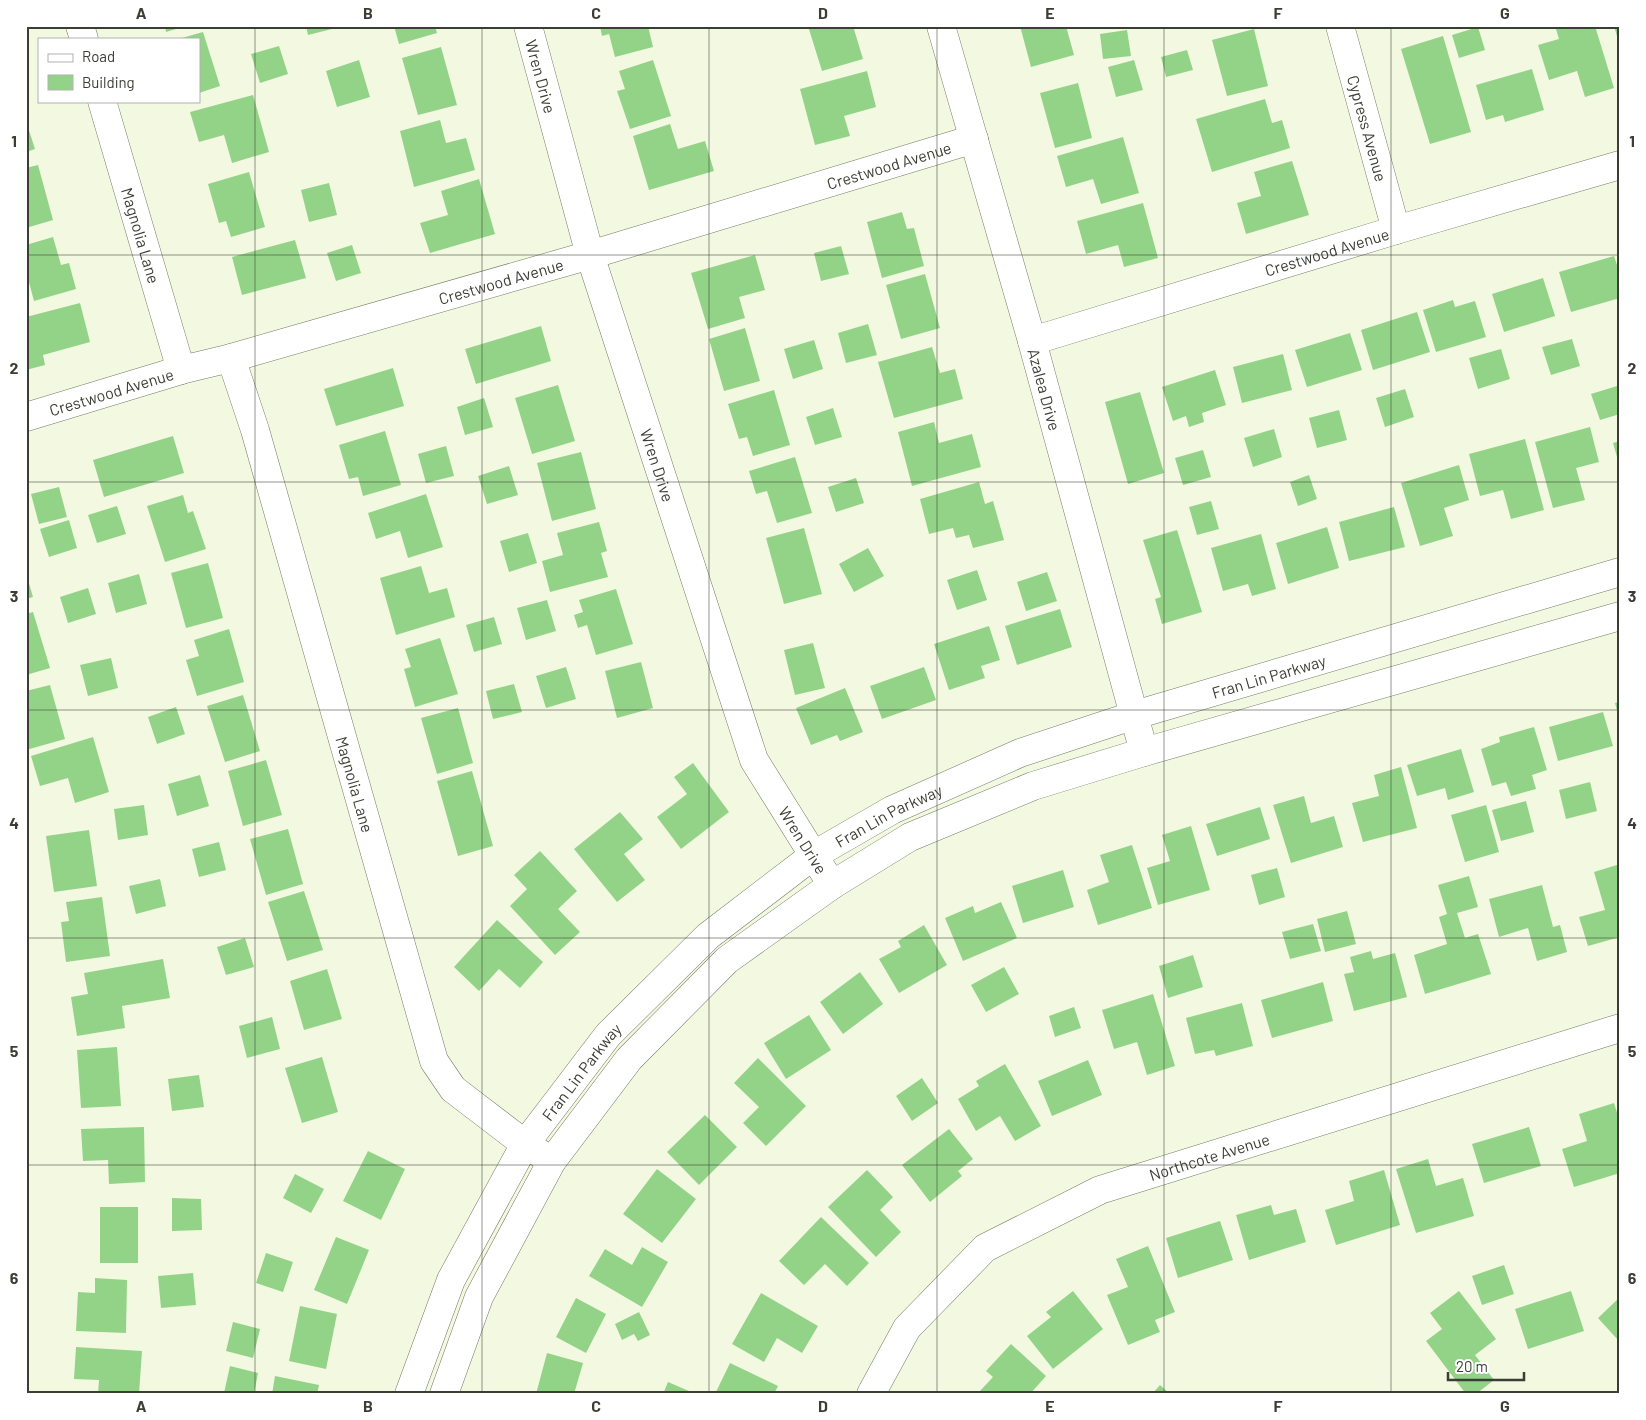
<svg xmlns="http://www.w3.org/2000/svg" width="1646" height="1420" font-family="Barlow,sans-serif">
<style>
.building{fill:#93d388}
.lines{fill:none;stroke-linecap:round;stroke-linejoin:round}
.street-casing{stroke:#757a64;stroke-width:29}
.secondary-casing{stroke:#757a64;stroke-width:29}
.street{stroke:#fff;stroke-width:28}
.secondary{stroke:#fff;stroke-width:28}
.grid{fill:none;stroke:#3b3e34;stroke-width:1;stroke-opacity:0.55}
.labels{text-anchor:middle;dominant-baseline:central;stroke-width:4;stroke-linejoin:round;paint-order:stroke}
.street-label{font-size:16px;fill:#3b3e34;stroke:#fff}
.neatline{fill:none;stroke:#3b3e34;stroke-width:2}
.grid-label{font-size:16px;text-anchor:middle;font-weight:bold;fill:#3b3e34}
</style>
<rect width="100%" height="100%" fill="#f3f9e1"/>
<path class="building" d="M165,26H183V27L166,32Z
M306,26H340V27L308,35Z
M394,26H435L437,33L399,44Z
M600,26H648L653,47L615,57L609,34L602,36Z
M808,26H853L863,59L822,71Z
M1020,26H1066L1074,55L1031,67Z
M1555,26H1595L1614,88L1585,97L1577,71L1549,80L1538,45L1559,39Z
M1614,26H1620V43H1619Z
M1478,27L1485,50L1459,58L1452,35Z
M1254,29L1268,86L1227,96L1212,40Z
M1127,30L1131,56L1103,59L1100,34Z
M203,32L220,86L199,93V39L182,38Z
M1443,36L1471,132L1430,144L1401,49Z
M279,46L288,74L260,83L251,54Z
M441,47L457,105L418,115L402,58Z
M1187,50L1193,70L1166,77L1161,57Z
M359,60L370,97L337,107L326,71Z
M653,60L671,116L630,129L617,91L625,89L619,71Z
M1134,60L1143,90L1116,97L1108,67Z
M1532,69L1544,110L1505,122L1503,115L1486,120L1476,85Z
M867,71L876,107L844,116L850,136L815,145L800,89Z
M1078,83L1092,138L1055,148L1040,93Z
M253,95L269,152L232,163L224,135L199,142L190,112Z
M1265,99L1272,123L1282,120L1290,148L1212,172L1196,119Z
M440,120L446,143L466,138L475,170L414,187L400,131Z
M26,121L35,149L26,152Z
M670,124L678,149L705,141L714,171L649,190L633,136Z
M1123,137L1139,193L1101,204L1093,179L1066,187L1057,156Z
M1292,161L1309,215L1246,234L1237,203L1261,196L1254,172Z
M38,165L53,220L26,228V168Z
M249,172L265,227L231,237L226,221L219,223L208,184Z
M479,179L495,234L430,253L420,223L448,215L441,191Z
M329,183L337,215L309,222L301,190Z
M1143,203L1158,258L1124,267L1118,245L1086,254L1077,221Z
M902,212L907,229L914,228L924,266L882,278L867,222Z
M53,237L61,265L69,263L76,289L34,301L26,271V245Z
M295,240L306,278L242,295L232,257Z
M352,245L361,273L336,281L327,253Z
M841,246L849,274L821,281L814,253Z
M755,255L765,290L739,297L745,318L708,329L691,273Z
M1614,256L1620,274V298L1571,312L1559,272Z
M925,274L940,328L901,339L886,285Z
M1543,278L1555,316L1504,332L1492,294Z
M1453,300L1455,307L1475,301L1486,337L1436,352L1423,310Z
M80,303L90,342L43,355L45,365L26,370V317Z
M1417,312L1430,352L1373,370L1361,330Z
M868,324L877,355L846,363L838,333Z
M541,326L551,361L476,384L465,349Z
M745,328L760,381L724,391L709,339Z
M1350,333L1362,370L1307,387L1295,350Z
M1572,339L1580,366L1551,375L1542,347Z
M814,340L823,369L793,379L784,349Z
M932,347L940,373L955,369L963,399L894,418L878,362Z
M1501,349L1510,379L1478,389L1469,358Z
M1283,354L1292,390L1242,403L1233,367Z
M393,368L404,406L336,426L324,389Z
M1215,370L1226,405L1202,413L1204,422L1189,427L1186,416L1173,421L1162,387Z
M558,385L575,441L532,454L515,398Z
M1617,386L1620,393V414L1600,420L1591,394Z
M1405,389L1414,417L1385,427L1376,398Z
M774,390L790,445L753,456L747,437L739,439L728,404Z
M1140,392L1164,473L1128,484L1105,402Z
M484,398L493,427L465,435L457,407Z
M833,408L842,437L815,445L806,417Z
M1339,410L1347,440L1317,448L1309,418Z
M934,422L939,443L972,434L981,467L912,486L898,432Z
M1590,427L1599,462L1576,468L1585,500L1553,508L1535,442Z
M1274,429L1282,457L1253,467L1244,438Z
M385,431L401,485L363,496L358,477L349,479L339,445Z
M173,436L184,473L104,497L93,460Z
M1525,439L1544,510L1511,519L1503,490L1480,496L1469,454Z
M1620,441V464H1619L1613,443Z
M446,446L454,476L426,483L418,454Z
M1203,450L1211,477L1183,485L1175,458Z
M581,452L596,509L552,521L537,463Z
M795,457L812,513L777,523L767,491L756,494L749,471Z
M1459,465L1469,500L1444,508L1453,536L1420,546L1401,483Z
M509,466L518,495L487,504L478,476Z
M1309,475L1317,499L1298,506L1290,482Z
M856,478L864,503L836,512L828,487Z
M979,482L985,504L993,501L1004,540L973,548L969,535L956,538L953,528L929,534L920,499Z
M59,487L67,517L39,524L31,494Z
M426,494L443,547L408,558L400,531L376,539L368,513Z
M183,495L188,513L193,511L206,549L165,562L147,506Z
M1211,501L1219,529L1197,535L1189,507Z
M117,506L126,534L97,543L88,515Z
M1394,507L1405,547L1349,561L1339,522Z
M69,520L77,548L49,557L40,529Z
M599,522L607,551L601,553L608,577L550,592L542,561L563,555L557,533Z
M1327,527L1339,568L1288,584L1276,543Z
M804,528L822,594L784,604L766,538Z
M1177,530L1202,612L1162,624L1155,599L1161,597L1143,540Z
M528,533L537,563L509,572L500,541Z
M1261,534L1276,589L1252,596L1248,584L1223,591L1211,548Z
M868,548L884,576L854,592L839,564Z
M208,563L223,618L186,628L171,573Z
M421,566L429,593L447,588L455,617L396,635L380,578Z
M977,570L987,600L957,610L947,580Z
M1047,572L1057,601L1026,611L1017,582Z
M26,573L33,597L26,599Z
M139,574L147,604L116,613L108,583Z
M88,588L96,614L68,623L60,597Z
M616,589L633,644L596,655L587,625L578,628L574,615L583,612L579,600Z
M547,600L556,631L526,640L517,608Z
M1060,609L1072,647L1017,665L1005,626Z
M33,612L50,668L26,675V614Z
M494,617L502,644L474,652L466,625Z
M989,626L1000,660L981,666L985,678L949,690L934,644Z
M229,629L244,682L197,696L186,660L199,656L194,640Z
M440,638L458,694L415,707L404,669L411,667L405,649Z
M813,643L825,688L795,695L784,650Z
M111,658L118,688L88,696L80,665Z
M641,662L653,708L617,718L605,671Z
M566,667L576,699L546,708L536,676Z
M924,667L936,700L882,719L870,686Z
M514,684L522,712L493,719L486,691Z
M50,685L65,739L26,750V691Z
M845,688L863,732L840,741L837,735L811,745L796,708Z
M243,695L260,751L225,762L207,706Z
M1620,702V718H1619L1615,703Z
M176,707L185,734L157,744L148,717Z
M458,708L473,763L437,774L421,718Z
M1603,712L1613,746L1558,761L1549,727Z
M1534,727L1547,770L1532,775L1536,789L1511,796L1506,782L1492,786L1481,749L1500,742L1499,737Z
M93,737L109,792L75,803L68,778L40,786L31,756Z
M1461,749L1474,792L1448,800L1445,788L1417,796L1407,765Z
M266,760L282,815L243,826L228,771Z
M693,763L729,812L681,849L657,817L687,794L674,777Z
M1401,767L1417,828L1363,842L1352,803L1379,796L1374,775Z
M472,771L493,846L458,856L437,781Z
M200,775L209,806L177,816L168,784Z
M1590,782L1597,811L1566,819L1559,790Z
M1304,796L1311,823L1334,816L1343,847L1291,863L1273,805Z
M1526,801L1534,832L1501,841L1492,810Z
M144,805L148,835L118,840L114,809Z
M1486,805L1499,852L1465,862L1451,815Z
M1260,807L1270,839L1217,856L1206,824Z
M620,812L643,839L624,854L645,880L617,902L574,849Z
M1191,826L1210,890L1158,905L1147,868L1170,861L1162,835Z
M288,829L303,884L266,895L250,839Z
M89,830L97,886L54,892L46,836Z
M219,842L226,870L199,877L192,849Z
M1132,845L1152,908L1098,925L1087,890L1109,882L1100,855Z
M540,851L577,891L558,909L580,932L555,955L510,906L527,889L514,875Z
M1620,864V937L1588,946L1579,917L1605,910L1594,872Z
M1277,868L1285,897L1259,905L1251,875Z
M1063,870L1074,907L1023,923L1012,886Z
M1469,876L1478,907L1457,913L1465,938L1478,934L1491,974L1425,994L1414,955L1447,944L1439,917L1447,914L1438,885Z
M160,879L166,906L136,914L129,886Z
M1542,885L1553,927L1560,925L1567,952L1537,961L1528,928L1499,937L1489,899Z
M304,891L323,950L287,961L268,902Z
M102,897L110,956L66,962L61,922L69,921L66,902Z
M1001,902L1017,938L963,961L945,918L973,906L975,913Z
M1347,911L1356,944L1325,952L1317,919Z
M497,920L543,962L520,988L499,969L479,991L454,967Z
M1313,924L1321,951L1290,959L1282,932Z
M924,925L947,965L899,993L879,959L901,947L898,941Z
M245,938L254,967L226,975L217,947Z
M1371,951L1373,959L1395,953L1407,997L1354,1011L1344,974L1354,972L1350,957Z
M1193,955L1203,987L1168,998L1159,966Z
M163,959L170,998L122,1006L125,1028L77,1036L71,997L88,994L84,973Z
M1004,967L1019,994L986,1012L971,985Z
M327,969L342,1019L304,1030L290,981Z
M860,972L883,1004L843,1034L820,1002Z
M1323,982L1333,1021L1272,1038L1261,1000Z
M1153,994L1175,1066L1147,1075L1137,1042L1114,1049L1102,1010Z
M1242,1003L1253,1046L1216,1056L1214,1050L1195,1054L1186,1018Z
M1074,1007L1081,1028L1055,1037L1049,1016Z
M809,1015L831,1050L786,1079L764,1043Z
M272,1017L280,1049L247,1058L239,1026Z
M117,1047L121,1106L81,1108L77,1050Z
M322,1057L338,1112L302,1123L285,1068Z
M758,1058L806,1106L766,1146L743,1123L759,1107L734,1083Z
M1088,1060L1102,1095L1052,1116L1038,1081Z
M1005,1064L1041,1126L1015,1141L1000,1116L976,1131L958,1099L979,1086L976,1081Z
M199,1075L204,1107L172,1111L168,1079Z
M922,1078L938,1103L912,1121L896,1096Z
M1614,1103L1620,1122V1173L1574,1187L1562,1149L1587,1141L1579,1114Z
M705,1115L737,1147L699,1185L667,1152Z
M144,1127L145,1182L109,1184L108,1160L83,1161L81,1129Z
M1529,1127L1541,1166L1484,1183L1472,1144Z
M949,1129L973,1159L958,1171L962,1176L930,1202L902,1165Z
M368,1151L405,1169L381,1220L343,1201Z
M1428,1159L1436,1186L1463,1178L1474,1216L1416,1233L1396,1169Z
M657,1169L696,1199L662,1243L623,1214Z
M867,1170L893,1197L880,1210L901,1232L876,1257L828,1207Z
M1384,1170L1400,1225L1336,1245L1325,1210L1354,1201L1349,1181Z
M295,1174L324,1189L311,1213L283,1198Z
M172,1198L201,1199L202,1230L172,1231Z
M1271,1205L1274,1215L1296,1209L1306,1242L1249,1260L1236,1215Z
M100,1207H138V1263H100Z
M821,1217L869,1263L847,1286L825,1264L804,1285L779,1261Z
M1220,1221L1233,1260L1178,1278L1166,1238Z
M336,1237L369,1250L347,1304L314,1290Z
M1148,1246L1175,1312L1155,1320L1160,1332L1128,1345L1107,1295L1128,1287L1116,1259Z
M642,1247L668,1262L642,1307L589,1276L605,1249L632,1265Z
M266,1253L293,1262L283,1292L256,1283Z
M1504,1265L1514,1294L1482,1305L1472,1276Z
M193,1273L196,1305L161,1308L158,1276Z
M95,1278L127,1280L126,1333L76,1331L78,1292L95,1293Z
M1073,1291L1103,1329L1053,1369L1027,1336L1051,1317L1046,1312Z
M1459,1291L1496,1339L1475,1355L1494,1380L1476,1394H1466L1426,1341L1442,1329L1430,1313Z
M1571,1291L1584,1331L1528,1349L1515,1309Z
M761,1293L818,1326L802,1353L777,1338L764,1362L732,1344Z
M1620,1297V1338L1618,1340L1598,1318Z
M576,1298L606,1314L586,1353L556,1337Z
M300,1306L337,1314L326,1369L289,1361Z
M639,1312L650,1335L638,1341L634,1334L622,1340L615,1324Z
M233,1322L260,1329L253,1358L226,1351Z
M1011,1344L1046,1376L1030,1394H981L979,1392L993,1377L986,1371Z
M76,1347L142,1351L139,1394H98L99,1380L74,1379Z
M547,1353L583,1363L574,1394H536Z
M730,1363L778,1386L774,1394H715Z
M230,1366L258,1373L254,1394L224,1393Z
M275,1376L319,1385L317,1394H272Z
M668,1382L696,1394H663Z
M1160,1385L1170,1394H1152Z"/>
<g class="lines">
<defs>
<g id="street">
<path d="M80,26L84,39"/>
<path id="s1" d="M528,26L590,255L754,760L832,885"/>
<path id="s2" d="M941,26L1032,341L1144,752"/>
<path id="s3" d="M1340,26L1396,230"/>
<path id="s4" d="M102,101L181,370"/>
<path id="s5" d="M1032,341L1396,230L1620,165"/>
<path id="s6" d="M231,358L255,430L434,1061L453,1089L525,1144L552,1161"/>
<path id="s7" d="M26,417L181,370L231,358L590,255L974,139"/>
<path id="s8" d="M871,1394L907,1328L985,1248L1100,1190L1620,1028"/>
</g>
<g id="secondary">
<path id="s9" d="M409,1394L451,1280L525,1144L608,1035L708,936L814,855L892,810L1020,753L1135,715L1620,572"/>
<path d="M444,1394L479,1297L552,1161L629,1059L727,960L832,885L910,837L1033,786L1144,752L1620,616"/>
</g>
</defs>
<use href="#street" class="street-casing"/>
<use href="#secondary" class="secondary-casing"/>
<use href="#street" class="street"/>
<use href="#secondary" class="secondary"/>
</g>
<path class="grid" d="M255,26V1394M482,26V1394M709,26V1394M937,26V1394M1164,26V1394M1391,26V1394M26,255H1620M26,482H1620M26,710H1620M26,938H1620M26,1165H1620"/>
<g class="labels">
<g class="street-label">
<text stroke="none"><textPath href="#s1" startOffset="52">Wren Drive</textPath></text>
<text stroke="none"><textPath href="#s3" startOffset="106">Cypress Avenue</textPath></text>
<text stroke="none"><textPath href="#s7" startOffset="899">Crestwood Avenue</textPath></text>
<text stroke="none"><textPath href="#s4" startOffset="140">Magnolia Lane</textPath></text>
<text stroke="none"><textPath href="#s5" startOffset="308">Crestwood Avenue</textPath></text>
<text stroke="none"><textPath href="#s7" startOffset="494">Crestwood Avenue</textPath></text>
<text stroke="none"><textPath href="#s2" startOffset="378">Azalea Drive</textPath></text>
<text stroke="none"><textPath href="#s7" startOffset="89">Crestwood Avenue</textPath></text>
<text stroke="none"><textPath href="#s1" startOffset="458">Wren Drive</textPath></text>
<text stroke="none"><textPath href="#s9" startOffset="1178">Fran Lin Parkway</textPath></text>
<text stroke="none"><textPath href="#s6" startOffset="444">Magnolia Lane</textPath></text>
<text stroke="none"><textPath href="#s9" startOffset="772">Fran Lin Parkway</textPath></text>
<text stroke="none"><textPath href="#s1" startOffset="862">Wren Drive</textPath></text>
<text stroke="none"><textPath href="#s9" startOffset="368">Fran Lin Parkway</textPath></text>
<text stroke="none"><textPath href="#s8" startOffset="430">Northcote Avenue</textPath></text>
</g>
</g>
<rect width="1646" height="1420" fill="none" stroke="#ffffff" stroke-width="55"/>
<rect x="38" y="38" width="162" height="65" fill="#ffffff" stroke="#b1b2ae"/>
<rect x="48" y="54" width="25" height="8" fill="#ffffff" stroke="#b1b2ae"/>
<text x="82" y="62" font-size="15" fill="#3b3e34">Road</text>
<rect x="48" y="75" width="25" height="15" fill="#93d388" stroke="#b1b2ae"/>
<text x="82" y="88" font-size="15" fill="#3b3e34">Building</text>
<path d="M1448 1372v8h76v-8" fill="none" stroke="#3b3e34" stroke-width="2.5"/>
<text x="1456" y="1372" font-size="15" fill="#3b3e34" stroke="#ffffff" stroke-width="4" paint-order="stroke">20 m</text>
<rect x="28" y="28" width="1590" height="1364" class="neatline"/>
<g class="grid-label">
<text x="141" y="19">A</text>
<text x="368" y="19">B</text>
<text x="596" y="19">C</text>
<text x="823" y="19">D</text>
<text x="1050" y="19">E</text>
<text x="1278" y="19">F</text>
<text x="1505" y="19">G</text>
<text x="14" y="147">1</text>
<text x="1632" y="147">1</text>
<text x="14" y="374">2</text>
<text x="1632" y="374">2</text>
<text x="14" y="602">3</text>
<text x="1632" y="602">3</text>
<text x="14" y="829">4</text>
<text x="1632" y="829">4</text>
<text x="14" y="1057">5</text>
<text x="1632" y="1057">5</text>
<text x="14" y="1284">6</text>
<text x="1632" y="1284">6</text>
<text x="141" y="1412">A</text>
<text x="368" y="1412">B</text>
<text x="596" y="1412">C</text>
<text x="823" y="1412">D</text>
<text x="1050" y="1412">E</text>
<text x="1278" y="1412">F</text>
<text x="1505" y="1412">G</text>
</g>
</svg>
